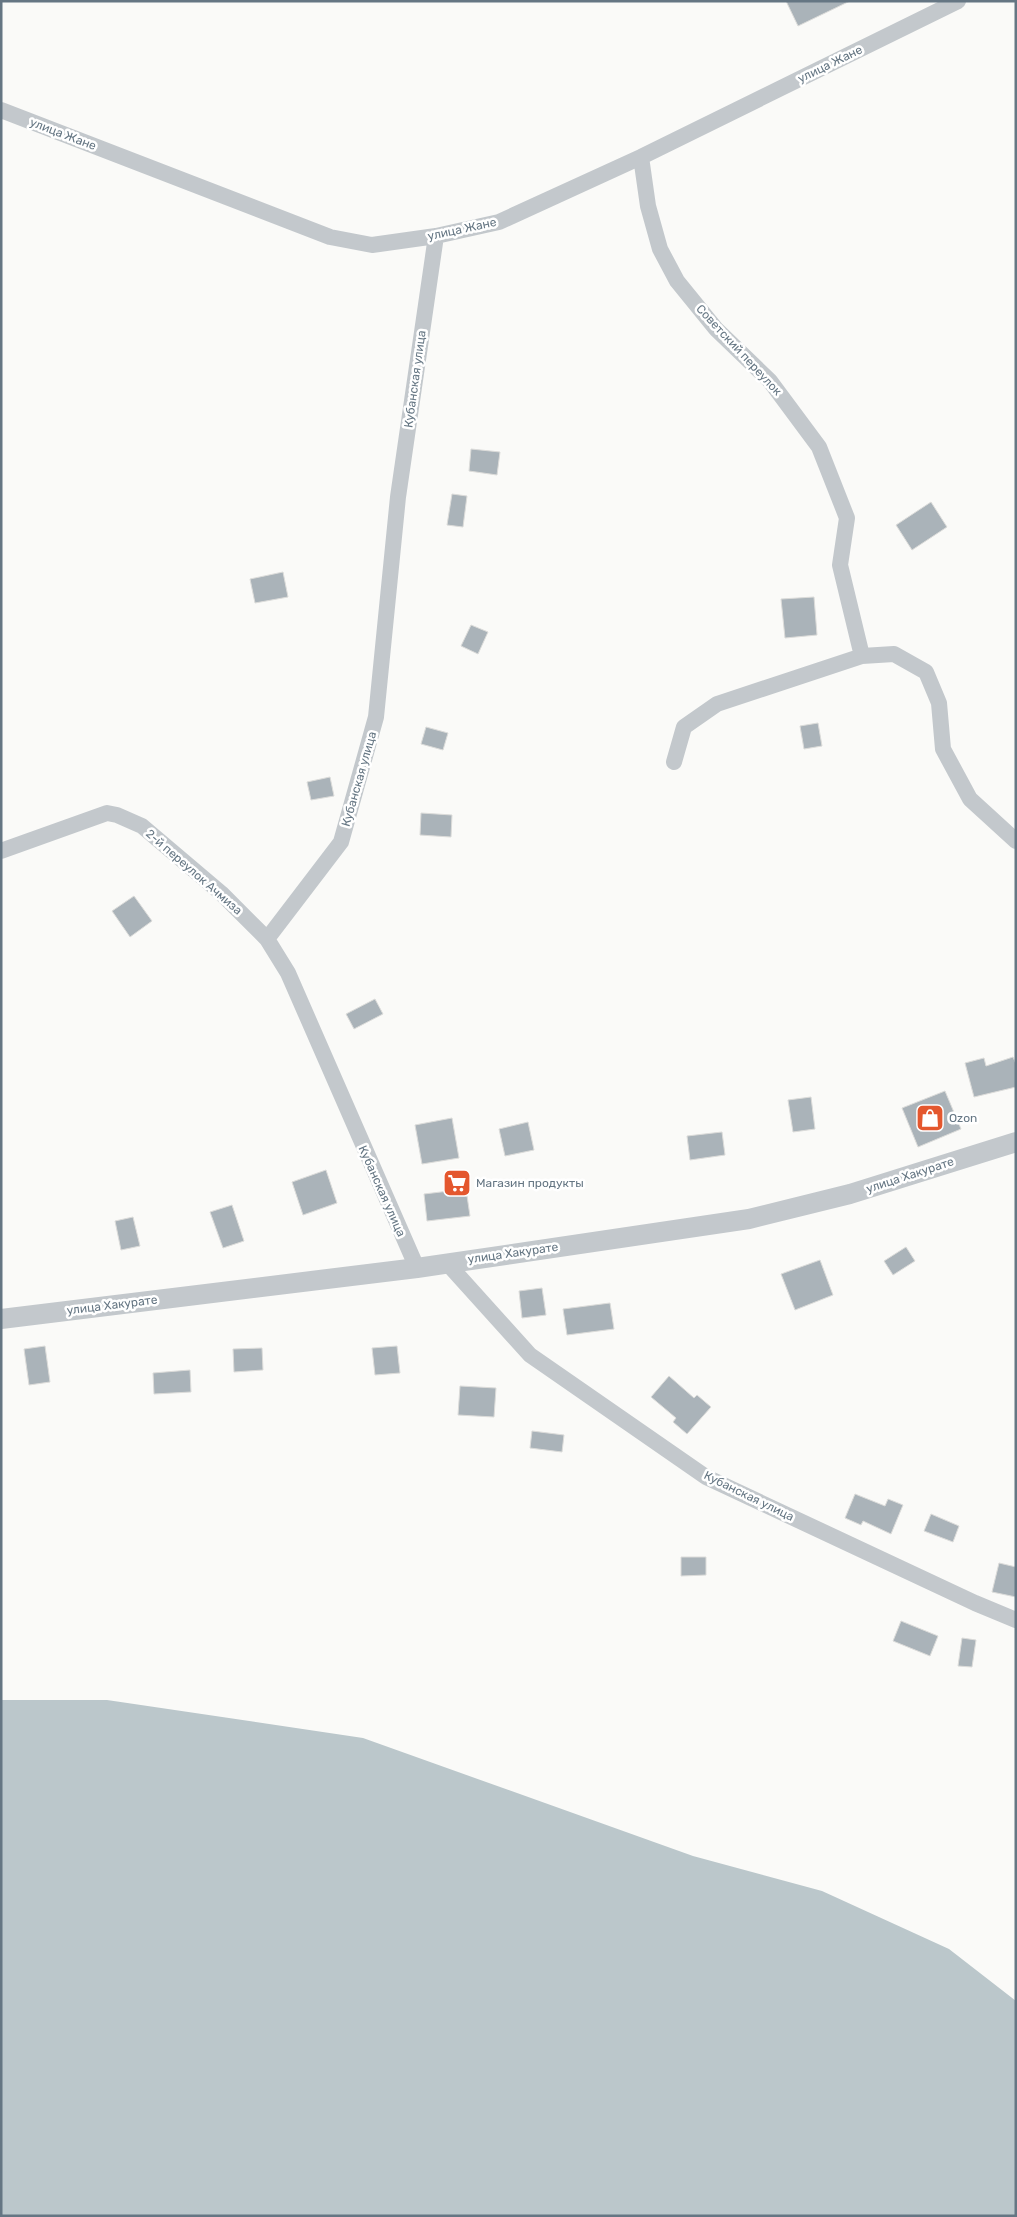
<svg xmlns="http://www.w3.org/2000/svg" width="1017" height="2217" font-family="Rubik,sans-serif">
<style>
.water{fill:#bbc7cb}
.building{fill:#aab3b9;stroke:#dcdcda}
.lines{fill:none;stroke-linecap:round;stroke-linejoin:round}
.minor{stroke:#c3c8cc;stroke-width:16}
.tertiary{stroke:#c3c8cc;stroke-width:20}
.labels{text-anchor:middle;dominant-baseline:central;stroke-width:5;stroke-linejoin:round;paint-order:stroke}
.street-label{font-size:12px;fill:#657683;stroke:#fff}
.poi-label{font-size:12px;fill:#657683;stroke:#fff;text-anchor:start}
</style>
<rect width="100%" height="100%" fill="#fafaf8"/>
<path class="water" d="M1,1700H107L363,1738L693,1856L822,1891L949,1949L1016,2001V2216H1Z"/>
<path class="building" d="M786,1H850L798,26Z
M471,449L500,452L497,475L469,471Z
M452,494L467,496L463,527L447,525Z
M931,502L947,527L912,550L896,525Z
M283,572L288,597L255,603L250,579Z
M814,597L817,635L785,638L781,599Z
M471,625L488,632L478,654L461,646Z
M818,723L822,746L804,749L800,726Z
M426,727L448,733L443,750L421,744Z
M330,777L334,796L311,800L307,782Z
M421,813L452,815L451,837L420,835Z
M134,896L152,921L130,937L112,911Z
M375,999L383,1014L354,1029L346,1014Z
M1013,1057L1016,1064V1087L974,1097L965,1063L984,1058L986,1066Z
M945,1091L961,1129L918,1147L902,1108Z
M811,1097L815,1129L793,1132L788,1100Z
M452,1118L459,1158L422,1164L415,1125Z
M528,1122L534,1150L505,1156L499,1129Z
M722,1132L725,1155L690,1160L687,1136Z
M326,1170L337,1203L303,1215L292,1182Z
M466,1189L470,1216L427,1221L424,1194Z
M232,1205L244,1241L223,1248L210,1212Z
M133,1217L140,1246L121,1250L115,1221Z
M906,1247L915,1261L893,1275L884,1261Z
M820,1260L833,1295L795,1310L781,1274Z
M542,1288L546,1315L522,1318L519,1291Z
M610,1303L614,1329L567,1335L563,1309Z
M45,1346L50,1382L29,1385L24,1349Z
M397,1346L400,1373L375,1375L372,1348Z
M262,1348L263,1370L234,1372L233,1349Z
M190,1370L191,1392L154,1394L153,1373Z
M669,1376L694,1398L697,1395L711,1407L687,1434L673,1422L676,1418L651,1397Z
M460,1386L496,1388L494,1417L458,1415Z
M532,1431L564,1435L562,1452L530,1448Z
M855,1494L885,1506L888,1499L903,1505L891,1534L863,1521L861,1525L845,1518Z
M931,1514L959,1526L953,1542L924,1531Z
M681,1557H706V1575L681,1576Z
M999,1563L1016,1567V1597L992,1592Z
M901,1621L938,1636L930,1656L893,1641Z
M962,1638L976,1640L972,1667L958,1666Z"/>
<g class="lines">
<path class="minor" d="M1,110L330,237L372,245L436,236L499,222L641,157L958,1
M641,157L648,206L660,249L677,281L716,329L770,381L819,447L847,518L840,565L862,656
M674,762L684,727L717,704L862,656L894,654L926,672L939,703L943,749L970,799L1016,841
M1,851L93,818L107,813L117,815L142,826L221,893L267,939
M447,1263L530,1355L706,1477L975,1603L1016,1620
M417,1268L288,973L267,939L341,842L376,717L398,497L436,236"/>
<path class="tertiary" d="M1,1319L417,1268L749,1219L850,1194L1016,1142"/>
</g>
<defs>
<symbol id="shop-square" viewBox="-11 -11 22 22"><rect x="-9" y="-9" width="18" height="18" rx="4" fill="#e4572e" stroke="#fff"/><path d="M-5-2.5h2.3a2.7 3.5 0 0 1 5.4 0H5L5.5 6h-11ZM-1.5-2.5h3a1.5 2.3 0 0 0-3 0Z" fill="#fff"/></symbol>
<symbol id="supermarket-square" viewBox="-11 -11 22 22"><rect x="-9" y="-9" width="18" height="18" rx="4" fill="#e4572e" stroke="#fff"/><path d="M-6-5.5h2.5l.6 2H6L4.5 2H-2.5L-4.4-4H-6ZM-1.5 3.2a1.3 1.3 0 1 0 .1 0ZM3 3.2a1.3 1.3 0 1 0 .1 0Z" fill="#fff"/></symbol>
</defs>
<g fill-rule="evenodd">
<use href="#shop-square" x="914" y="1102" width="32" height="32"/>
<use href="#supermarket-square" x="441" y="1167" width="32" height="32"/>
</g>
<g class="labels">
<g class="street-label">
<text transform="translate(830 64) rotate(-26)">улица Жане</text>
<text transform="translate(63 134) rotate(21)">улица Жане</text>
<text transform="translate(462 229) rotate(-12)">улица Жане</text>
<text transform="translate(739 350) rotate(47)">Советский переулок</text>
<text transform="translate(415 379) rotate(-82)">Кубанская улица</text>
<text transform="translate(359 779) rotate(-74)">Кубанская улица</text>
<text transform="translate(194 872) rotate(41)">2-й переулок Ачмиза</text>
<text transform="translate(910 1175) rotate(-18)">улица Хакурате</text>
<text transform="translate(382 1191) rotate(66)">Кубанская улица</text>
<text transform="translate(513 1253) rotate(-8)">улица Хакурате</text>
<text transform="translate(112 1305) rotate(-7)">улица Хакурате</text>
<text transform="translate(749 1496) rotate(26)">Кубанская улица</text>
</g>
<g class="poi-label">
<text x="949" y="1118">Ozon</text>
<text x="476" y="1183">Магазин продукты</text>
</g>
</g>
<rect width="1017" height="2217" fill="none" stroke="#657683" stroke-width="5"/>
</svg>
